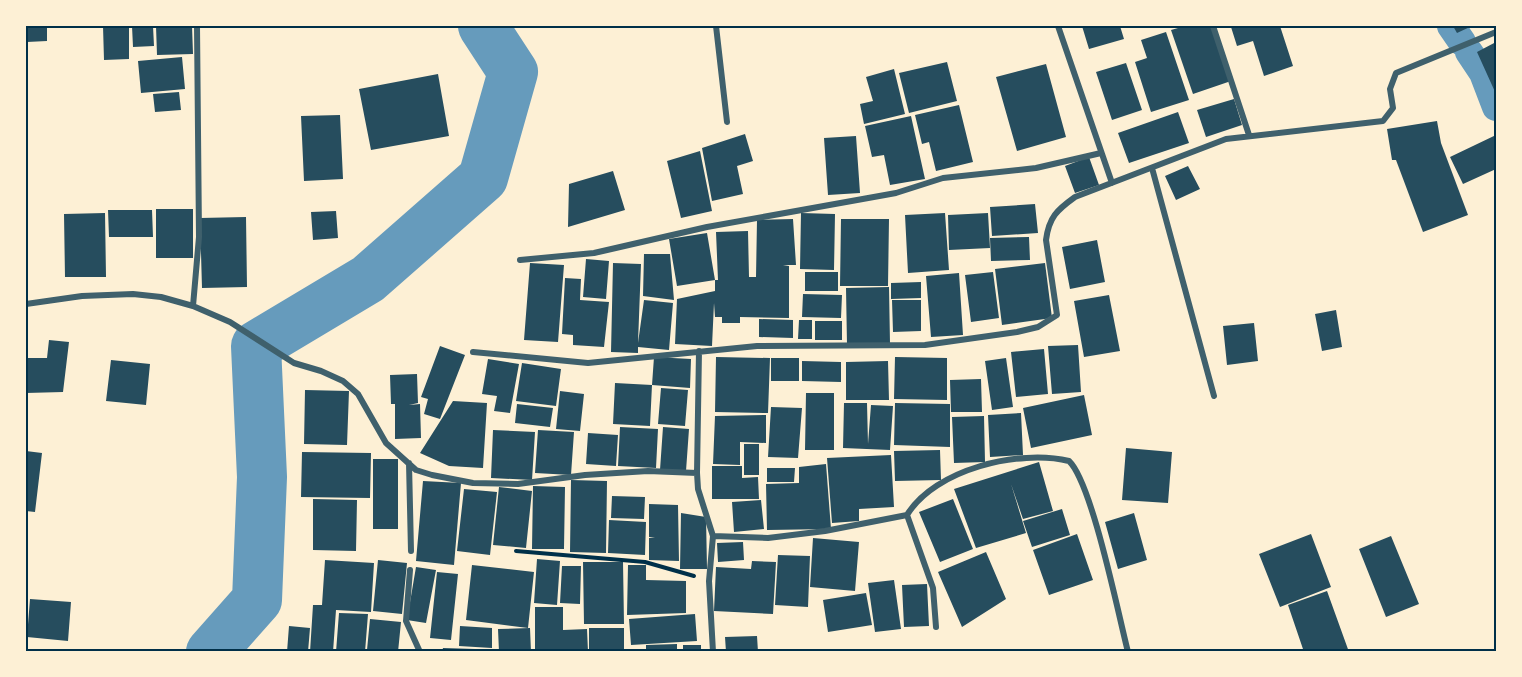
<svg xmlns="http://www.w3.org/2000/svg" width="1522" height="677" font-family="'PT Sans Narrow',sans-serif">
<style>
.lines{fill:none;stroke-linecap:round;stroke-linejoin:round}
.canal{stroke:#669bbc;stroke-width:28}
.river{stroke:#669bbc;stroke-width:50}
.building{fill:#264d5e}
.path{stroke:#003049;stroke-width:4}
.minor{stroke:#3f606c;stroke-width:6}
.neatline{fill:none;stroke:#003049;stroke-width:2}
</style>
<rect width="100%" height="100%" fill="#fdf0d5"/>
<g class="lines">
<path class="canal" d="M1451,26L1462,42
M1469,52L1483,73L1496,107"/>
<path class="river" d="M211,652L257,600L262,477L256,346L368,279L483,178L513,72L483,26"/>
</g>
<path class="building" d="M27,26H47V41L27,42Z
M103,26H129V59L104,60Z
M132,26H153L154,46L133,47Z
M156,26H192L193,54L157,55Z
M1082,26H1120L1124,39L1089,49Z
M1185,26H1212L1231,81L1193,94L1171,30Z
M1237,26H1280L1293,66L1264,76L1253,41L1237,46L1231,27Z
M1453,26H1472L1457,33Z
M1166,32L1189,100L1151,112L1135,62L1147,58L1141,40Z
M1496,42V94L1477,52Z
M182,57L185,89L141,93L138,61Z
M947,62L957,101L909,113L899,73Z
M1126,63L1142,110L1112,120L1096,72Z
M1046,64L1066,137L1017,151L996,77Z
M894,69L905,114L864,124L860,104L873,101L866,77Z
M438,74L449,136L371,150L359,89Z
M179,92L181,110L155,112L153,94Z
M1234,99L1242,125L1206,137L1197,110Z
M959,105L973,162L936,171L929,142L922,144L915,115Z
M1178,112L1189,143L1129,163L1118,133Z
M340,115L343,179L304,181L301,116Z
M911,116L925,179L890,185L884,155L872,157L865,126Z
M1437,121L1441,143L1468,215L1423,232L1396,160H1392L1387,129Z
M745,134L753,161L737,166L743,194L712,201L702,148Z
M1496,135V169L1463,184L1450,157Z
M856,136L860,193L828,195L824,138Z
M700,151L712,211L681,218L667,161Z
M1089,157L1099,185L1075,193L1065,166Z
M1188,166L1200,189L1176,200L1165,176Z
M613,171L625,210L568,227L569,184Z
M1035,204L1038,233L992,236L990,207Z
M156,209H193V258H156Z
M108,210H152L153,237H109Z
M336,211L338,238L313,240L311,212Z
M105,213L106,277H65L64,214Z
M801,213L835,214L834,270L800,269Z
M945,213L949,270L908,273L905,215Z
M988,213L990,248L949,250L948,215Z
M246,217L247,287L202,288L200,218Z
M793,219L796,265H783L789,266V318L740,317V323H722V317H715L714,303L712,346L675,344L677,299L715,291V280H718L716,232L748,231L749,277H756L757,220Z
M841,219H889L888,286H840Z
M707,233L715,280L677,286L669,239Z
M1029,237L1030,260L991,261L990,238Z
M1097,240L1105,282L1070,289L1062,247Z
M644,254H670L674,300L643,296Z
M586,259L609,261L606,299L583,297Z
M530,263L564,265L558,342L524,340Z
M613,263L641,264L638,343L644,300L673,303L669,350L638,347V353L611,352Z
M1045,263L1052,318L1002,325L995,269Z
M805,272H838V291H805Z
M993,272L999,318L971,322L965,275Z
M959,273L963,335L931,337L926,276Z
M565,278L581,279L580,300L609,302L604,347L573,345V335L562,334Z
M921,282V298L891,299V283Z
M889,287L890,344L847,345L846,288Z
M803,294L842,295L841,318L802,317Z
M1109,295L1120,351L1084,357L1074,301Z
M892,300H921V331L893,332Z
M1336,310L1342,347L1322,351L1315,314Z
M759,319L793,320V338L759,337Z
M799,320H812V339H798Z
M815,321H842V340H815Z
M1254,323L1258,361L1227,365L1223,326Z
M49,340L69,342L63,392L26,393V358H47Z
M1078,345L1081,392L1052,394L1048,346Z
M440,346L465,355L440,419L424,414L428,399L421,397Z
M1044,349L1048,394L1016,397L1011,352Z
M654,357L691,359L690,388L652,385Z
M716,357L770,358L768,413L715,412Z
M895,357L947,358V400L894,399Z
M771,358H799V381H771Z
M1006,358L1013,407L992,410L985,361Z
M488,359L519,364L510,413L494,411L497,396L482,394Z
M111,360L150,364L146,405L106,401Z
M802,361L841,362V382L802,381Z
M888,361L889,400H846V362Z
M522,363L561,369L556,406L516,401Z
M417,374L418,403L409,405L420,404L421,438L395,439V404H391L390,375Z
M981,379L982,412H951L950,380Z
M615,383L652,385L650,426L613,424Z
M661,388L688,390L685,426L658,424Z
M305,390L349,391L347,445L304,444Z
M560,391L584,394L580,431L556,429Z
M806,393H834V450H805Z
M1084,395L1092,435L1031,448L1023,408Z
M453,401L487,403L483,468L449,466L420,453Z
M844,403H867L868,444L871,405L893,406L890,450L843,448Z
M895,403L950,404V447L894,445Z
M517,404L553,408L550,427L515,423Z
M771,407L802,408L798,458L768,457Z
M1021,413L1023,455L990,457L988,415Z
M766,415V443L740,442V465L713,464L715,416Z
M984,416L985,462L954,463L952,417Z
M620,427L658,429L656,468L618,466Z
M663,427L689,429L686,471L660,470Z
M493,430L535,432L532,480L491,478Z
M538,430L574,432L571,475L535,473Z
M588,433L618,435L616,466L586,464Z
M744,444H759V475H744Z
M1126,448L1172,452L1168,503L1122,500Z
M940,450L941,480L895,481L894,451Z
M26,451L42,453L35,512L26,511Z
M302,452L371,453L370,498L301,497Z
M891,455L894,507L859,509V521L832,523L827,458Z
M373,459H398V529H373Z
M1039,462L1053,511L1023,519L1011,484L1026,533L976,548L954,489Z
M826,464L831,529L767,530L766,484L799,483V467Z
M712,466H742V478L758,477L759,499H712Z
M767,468H795L794,482H767Z
M571,480L607,481L606,553L570,552Z
M423,481L461,483L454,565L416,561Z
M533,486L565,487L564,549H532Z
M499,487L532,491L526,548L493,545Z
M464,489L497,492L490,555L457,551Z
M612,496L645,497L644,519L611,518Z
M313,499L357,500L356,551L313,550Z
M953,499L973,549L940,562L919,512Z
M761,500L764,529L734,532L732,502Z
M649,504L678,505L679,561L649,560V538L655,537H649Z
M1062,509L1070,535L1032,547L1023,521Z
M681,513L706,517L707,569H680Z
M1134,513L1147,560L1118,569L1105,522Z
M609,520L646,522L645,555L608,553Z
M1077,534L1093,580L1049,595L1033,550Z
M1311,534L1331,587L1280,607L1259,554Z
M1391,536L1419,604L1386,617L1359,549Z
M813,538L859,542L855,591L810,587Z
M743,542L744,560L718,562L717,543Z
M986,552L1006,599L962,627L938,572Z
M778,555L810,556L808,607L775,605Z
M537,559L560,561L557,605L534,603Z
M325,560L374,563L371,612L336,610L333,652H310L313,605H322Z
M378,560L407,563L402,614L373,611Z
M752,561L776,562L773,614L714,611L716,567L751,569Z
M583,562H623L624,624H584Z
M472,565L534,572L528,628L466,620Z
M628,565H646V580L686,581V613L627,615Z
M562,566H581L580,604L560,603Z
M416,567L436,570L426,623L407,620Z
M437,572L458,574L451,640L430,638Z
M894,580L901,629L875,632L868,583Z
M927,584L929,626L904,627L902,585Z
M1327,591L1349,652H1304L1288,605Z
M866,593L872,625L828,632L823,600Z
M30,599L71,602L68,641L27,637Z
M535,607H563V630L587,629L588,652L535,650Z
M339,613L368,614L365,652H336Z
M695,614L697,641L631,645L629,619Z
M370,619L401,622L398,652L367,650Z
M289,626L310,628L308,652H287Z
M460,626L492,628V648L459,646Z
M530,628L531,652H499L498,629Z
M589,628H624V652H589Z
M757,636L758,652H726L725,637Z
M677,644V652H646V645Z
M683,645H701V652H683Z
M443,648L475,649V652H442Z"/>
<g class="lines">
<path class="path" d="M516,551L645,562L694,576"/>
<path class="minor" d="M716,26L727,122
M1058,26L1112,183
M1213,26L1249,135
M1152,168L1214,396
M520,260L594,253L707,227L896,193L943,178L1036,168L1101,153
M26,304L82,296L133,294L161,297L193,306L230,322L294,363L321,371L343,381L358,394L386,443L416,470L432,475L473,483L518,484L585,475L648,471L697,473
M193,306L199,237L197,26
M699,351L697,473L698,489L713,536L709,581L713,652
M473,352L588,363L757,346L925,345L1017,332L1038,327L1057,315L1046,240C1049,217 1057,210 1075,197L1226,139L1383,121L1393,108L1390,89L1396,73L1496,32
M409,463L411,551
M907,515L933,588L936,627
M713,536L768,538L825,531L907,515C935,469 1019,449 1069,461C1092,483 1118,613 1128,652
M410,570L406,621L420,652"/>
</g>
<rect width="1522" height="677" fill="none" stroke="#fdf0d5" stroke-width="54"/>
<rect x="27" y="27" width="1468" height="623" class="neatline"/>
</svg>
